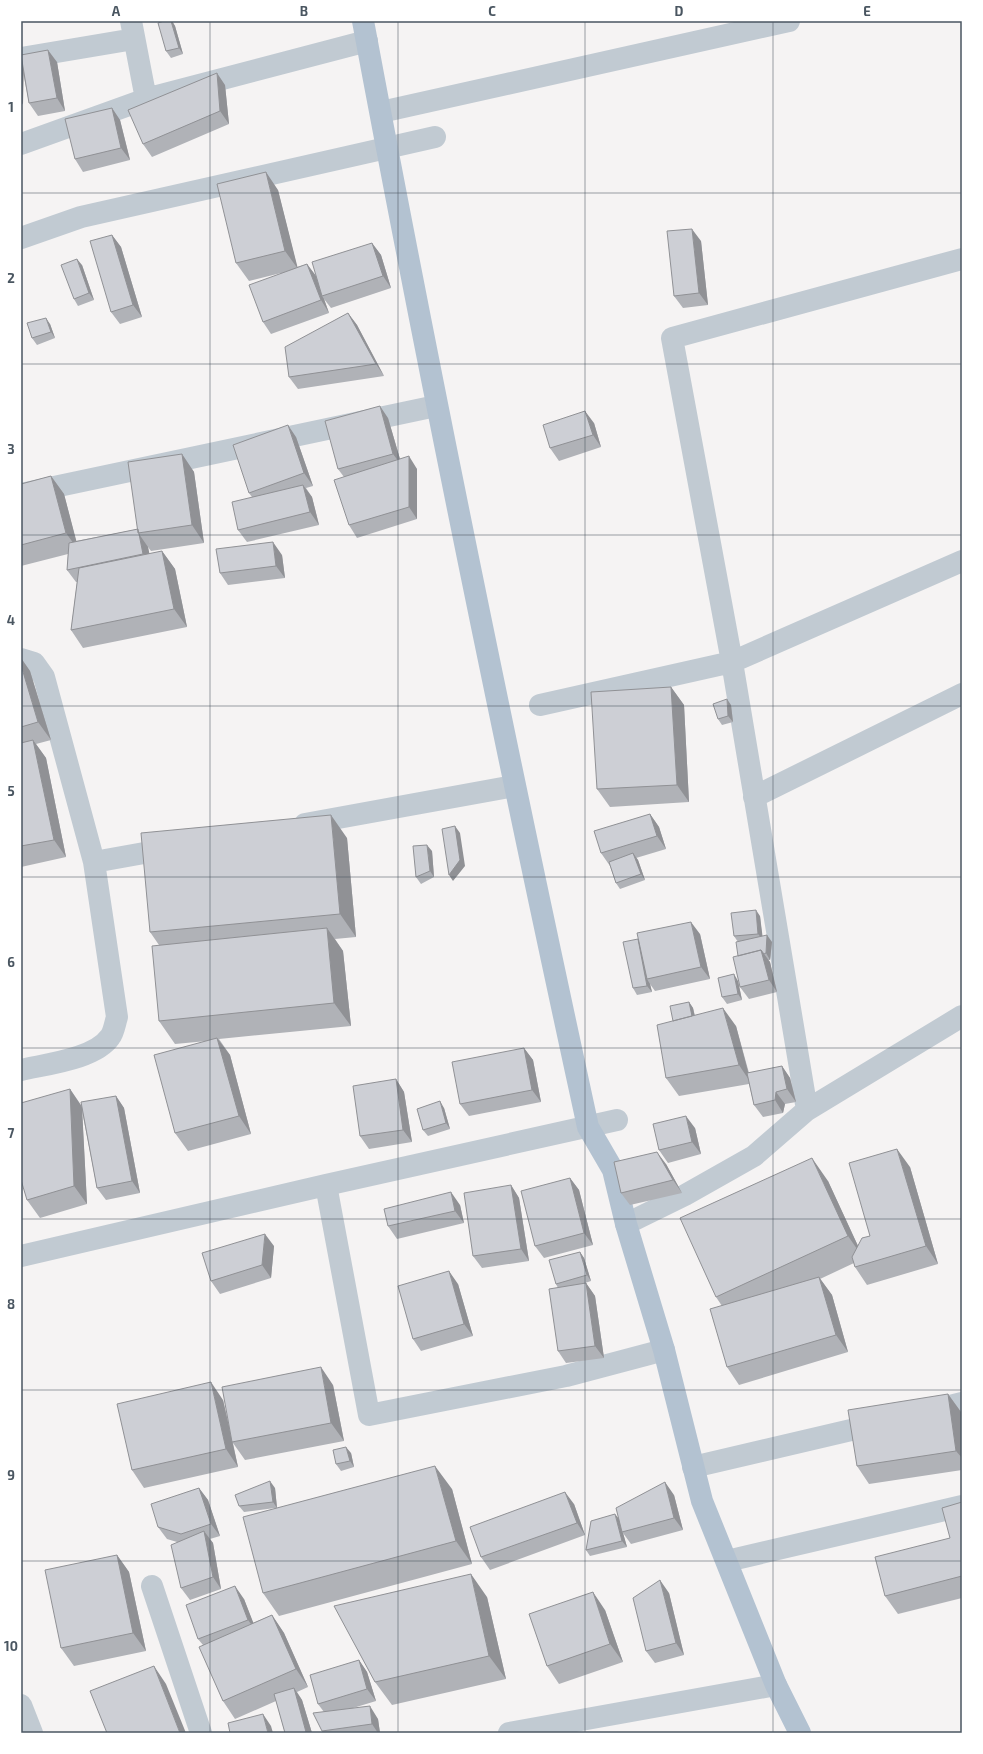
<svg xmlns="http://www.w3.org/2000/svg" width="983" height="1754" font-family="'Exo 2',sans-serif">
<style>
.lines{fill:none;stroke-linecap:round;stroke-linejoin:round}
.minor{stroke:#c1cad2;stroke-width:22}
.major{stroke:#b3c2d1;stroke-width:22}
.wall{fill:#b0b2b7}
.shaded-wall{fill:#909195}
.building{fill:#cdcfd5;stroke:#909195}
.grid{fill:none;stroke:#4a5661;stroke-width:1;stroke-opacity:0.55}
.neatline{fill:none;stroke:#4a5661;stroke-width:1.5}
.grid-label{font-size:13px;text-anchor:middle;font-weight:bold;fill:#4a5661}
</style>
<rect width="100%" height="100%" fill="#f5f3f3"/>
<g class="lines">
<path class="minor" d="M131,21L146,99
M21,58L134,39
M381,112L789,21
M21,144L146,99L367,41
M21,238L81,217L435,137
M21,494L436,406
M21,659L34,663L44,677L94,862
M540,705L732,662L962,561
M754,797L962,694
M305,824L514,786
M21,1070C46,1064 95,1059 110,1037C114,1032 115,1023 117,1017L94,862L172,848
M807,1110L732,662L672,338L962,259
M326,1185L369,1415L566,1376L664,1350
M626,1224L685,1195L754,1156L807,1110L962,1016
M21,1256L326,1185L617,1120
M926,1412L962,1403
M693,1467L881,1423
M727,1561L962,1506
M152,1586L201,1733
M21,1705L32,1733
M509,1733L776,1685"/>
<path class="major" d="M363,21C432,391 508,759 588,1127L613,1170L626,1224L664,1350L702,1501L776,1685L800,1733"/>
</g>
<path class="wall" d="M164,21H172L175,26L183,54L171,58L166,51Z
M21,55L57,62L65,111L38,116L29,103L23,72V104L21,105Z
M225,85L229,124L152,157L143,144Z
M112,108L120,120L130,160L83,172L75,159Z
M278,190L297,267L307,264L316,276L372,243L381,255L391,288L331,308L324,299L329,313L271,334L263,322L281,273L249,281L236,263Z
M112,235L121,247L142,317L120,324L111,312Z
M701,241L708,305L683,308L674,296Z
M82,265L94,300L78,306L74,299Z
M348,313L357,325L384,376L298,389L289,377Z
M50,324L55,338L37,345L32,338Z
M388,418L400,459L417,469V519L357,538L349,525L344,477L338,469Z
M594,423L601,447L559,461L550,448Z
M296,437L313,486L306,488L312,497L319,525L247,542L238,530L252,497L249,493Z
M182,454L194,472L204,543L151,551L148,547L149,554L162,551L175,569L187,627L83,648L71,630L77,582H76L67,570L68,554L21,566V484L51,476L64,494L76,541L138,529Z
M282,555L285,578L228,585L220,573Z
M21,658L30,671L51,740L36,744L46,758L66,857L21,867Z
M671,687L684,705L689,802L610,807L597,789Z
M731,705L733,722L722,725L718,719Z
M650,814L659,827L666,849L636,858L638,860L645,880L620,889L616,883L610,866L601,853Z
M347,838L356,937L335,939L343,951L351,1026L219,1039L230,1055L251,1134L188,1151L175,1133L207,1041L175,1044L159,1021V945L150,932Z
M432,851L434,877L421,884L416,877Z
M760,916L762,936L772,942L770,960H768L770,962L777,992L749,999L740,987L738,942L734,936Z
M700,934L710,979L655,991L650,984L652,992L637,995L633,988L638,939Z
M738,981L742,1000L727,1004L722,997Z
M689,1002L693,1008L695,1016L736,1026L749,1073L782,1066L790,1078L796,1102L785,1104L783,1113L763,1117L754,1105L749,1084L679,1096L666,1078L673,1021Z
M524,1048L533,1060L541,1102L469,1116L460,1104Z
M396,1079L404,1092L412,1142L369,1149L360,1136Z
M70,1089L81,1105L116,1096L124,1108L140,1193L106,1200L97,1188L82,1111L87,1204L40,1218L27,1200Z
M444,1108L450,1129L428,1136L423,1130Z
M695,1128L701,1154L668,1163L659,1150Z
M666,1164L682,1193L630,1205L621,1193Z
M910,1167L938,1264L867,1285L855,1267L854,1263L820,1279L832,1295L848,1352L739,1385L727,1367L722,1306L716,1297L828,1181L858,1246L870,1236Z
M570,1178L579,1190L593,1245L544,1258L535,1246Z
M511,1185L519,1198L529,1261L482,1268L473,1256Z
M460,1205L464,1223L397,1239L388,1226Z
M274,1246L271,1278L220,1294L211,1281Z
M580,1252L584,1258L591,1281L582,1284L586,1283L595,1296L604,1358L566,1363L558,1351V1288L556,1284Z
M458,1284L473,1336L421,1351L413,1339Z
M333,1385L344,1441L245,1460L233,1443L238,1467L144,1488L132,1470L223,1400L232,1438Z
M948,1394L961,1412L962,1422V1470L869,1484L857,1466Z
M351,1453L354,1467L341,1471L336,1464Z
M199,1488L208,1500L220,1536L210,1539L213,1543L221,1589L190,1600L181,1588L177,1542L167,1539L158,1527Z
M275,1488L277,1508L452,1489L472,1564L279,1616L263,1593L275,1508L244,1512L239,1506Z
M674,1495L683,1530L631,1544L623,1533L627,1547L590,1556L586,1550L619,1519Z
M962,1502V1598L898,1614L885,1596L950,1538Z
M574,1504L585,1535L490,1570L481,1557Z
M117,1555L129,1572L146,1651L74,1666L61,1648Z
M669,1593L684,1655L655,1663L646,1651Z
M487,1597L506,1679L392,1705L375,1682Z
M244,1599L253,1623L272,1615L284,1633L308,1687L297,1692L302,1700L312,1733H285L276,1701L235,1719L223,1701L203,1645L198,1639Z
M605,1610L623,1662L559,1684L547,1666Z
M359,1660L367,1672L376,1701L353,1708L378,1719L380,1733H323L322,1731L324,1712L318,1704Z"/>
<path class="shaded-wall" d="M171,21H172L175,26L183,54L179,48Z
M48,50L57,62L65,111L57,98Z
M21,59L24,62L23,104L21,101Z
M217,73L225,85L229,124L220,111Z
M112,108L120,120L130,160L121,148Z
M266,172L278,190L298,269L285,251Z
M692,229L701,241L708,305L699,293Z
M112,235L121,247L142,317L133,305Z
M372,243L381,255L391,288L383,276Z
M77,259L82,265L94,300L89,293Z
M307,264L316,276L322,296L324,299L329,313L321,300Z
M348,313L357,325L384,376L376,364Z
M46,318L50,324L55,338L51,332Z
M380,406L388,418L402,466L393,454Z
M585,411L594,423L601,447L593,435Z
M288,425L296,437L313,486L304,473Z
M182,454L194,472L204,543L192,525Z
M409,456L417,469V519L409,507Z
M51,476L64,494L79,551L66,533Z
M303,485L312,497L319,525L310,512Z
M139,534L148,547L152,566L143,554Z
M273,542L282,555L285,578L276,566Z
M162,551L175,569L187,627L174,609Z
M21,658L30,671L51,740L38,722L21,665Z
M671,687L684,705L689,802L677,785Z
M727,699L731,705L733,722L728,716Z
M33,740L46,758L66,857L54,840Z
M650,814L659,827L666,849L657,836Z
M331,815L347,838L356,937L340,914Z
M455,826L460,833L465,866L453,881L449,875Z
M427,845L432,851L434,877L430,871Z
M633,853L638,860L645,880L641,874Z
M756,910L760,916L763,940L758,934Z
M691,922L700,934L710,979L701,967Z
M327,928L343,951L351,1026L334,1003Z
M767,935L772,942L770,960L766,953Z
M638,939L647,979L650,984L652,992L647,986Z
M761,950L770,962L777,992L769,980Z
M734,974L738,981L742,1000L738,994Z
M689,1002L693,1008L697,1027L692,1021Z
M723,1008L736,1026L751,1083L739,1065Z
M217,1038L230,1055L251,1134L239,1116Z
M524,1048L533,1060L541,1102L532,1090Z
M782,1066L790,1078L796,1102L787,1089Z
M396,1079L404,1092L412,1142L403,1130Z
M70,1089L82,1107L87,1204L74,1186Z
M776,1092L785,1104L783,1113L775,1100Z
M116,1096L124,1108L140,1193L132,1181Z
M440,1101L444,1108L450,1129L446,1123Z
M686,1116L695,1128L701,1154L692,1142Z
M897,1149L910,1167L938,1264L926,1246Z
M657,1152L666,1164L682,1193L673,1180Z
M812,1158L828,1181L864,1259L848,1236Z
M570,1178L579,1190L593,1245L584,1233Z
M511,1185L519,1198L529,1261L521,1249Z
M451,1192L460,1205L464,1223L455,1211Z
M265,1234L274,1246L271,1278L262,1265Z
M580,1252L584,1258L591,1281L587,1275Z
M449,1271L458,1284L473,1336L464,1324Z
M819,1277L832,1295L848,1352L836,1335Z
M586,1283L595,1296L604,1358L595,1346Z
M321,1367L333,1385L344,1441L331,1423Z
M211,1382L223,1400L238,1467L226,1449Z
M948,1394L961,1412L962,1422V1458L956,1451Z
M346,1447L351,1453L354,1467L350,1461Z
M435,1466L452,1489L472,1564L456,1541Z
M270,1481L275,1488L277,1508L273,1502Z
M665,1482L674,1495L683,1530L674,1518Z
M199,1488L208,1500L220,1536L211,1524Z
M565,1492L574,1504L585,1535L577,1523Z
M615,1514L620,1520L622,1532L623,1533L627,1547L622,1541Z
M204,1531L213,1543L221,1589L213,1577Z
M117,1555L129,1572L146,1651L133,1633Z
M471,1574L487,1597L506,1679L489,1656Z
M660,1580L669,1593L684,1655L676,1643Z
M235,1586L244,1599L257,1632L248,1620Z
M593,1592L605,1610L623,1662L610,1644Z
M272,1615L284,1633L308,1687L296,1669Z
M359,1660L367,1672L376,1701L367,1689Z
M154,1666L166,1684L186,1733H180Z
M294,1688L302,1700L312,1733H307L306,1732Z
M370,1706L378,1719L380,1733H378L372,1724Z
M263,1714L271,1726L273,1733H268Z"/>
<path class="building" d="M164,21H171L179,48L166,51L158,23Z
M48,50L57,98L29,103L21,55Z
M217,73L220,111L143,144L128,110Z
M112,108L121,148L75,159L65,119Z
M266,172L285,251L236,263L217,184Z
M692,229L699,293L674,296L667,231Z
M112,235L133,305L111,312L90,241Z
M372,243L383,276L322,296L312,262Z
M77,259L89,293L74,299L61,265Z
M307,264L321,300L263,322L249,285Z
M348,313L376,364L289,377L285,347Z
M46,318L51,332L32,338L27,323Z
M380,406L393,454L338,469L325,421Z
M585,411L593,435L550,448L543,425Z
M288,425L304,473L249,493L233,445Z
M182,454L192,525L138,533L128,462Z
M409,456V507L349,525L334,480Z
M51,476L66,533L21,545V484Z
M303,485L310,512L238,530L232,502Z
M138,529L143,554L67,570L69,543Z
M273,542L276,566L220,573L216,549Z
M162,551L174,609L71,630L79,568Z
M21,665L38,722L21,727Z
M671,687L677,785L597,789L591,692Z
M727,699L728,716L718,719L713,704Z
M33,740L54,840L21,846V743Z
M650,814L657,836L601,853L594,831Z
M331,815L340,914L150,932L141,833Z
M455,826L460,860L449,875L442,829Z
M427,845L430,871L416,877L413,846Z
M633,853L641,874L616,883L609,862Z
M756,910L758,934L734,936L731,913Z
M691,922L701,967L647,979L637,933Z
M327,928L334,1003L159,1021L152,946Z
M767,935L766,953L764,954L761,950L738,956L736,942Z
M638,939L647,986L633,988L623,942Z
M761,950L769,980L740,987L733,957Z
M734,974L738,994L722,997L718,978Z
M689,1002L692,1016L673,1021L670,1006Z
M723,1008L739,1065L666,1078L657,1025Z
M217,1038L239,1116L175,1133L154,1055Z
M524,1048L532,1090L460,1104L452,1062Z
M782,1066L787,1089L776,1092L775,1100L754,1105L747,1073Z
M396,1079L403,1130L360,1136L353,1086Z
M70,1089L74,1186L27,1200L21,1180V1103Z
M116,1096L132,1181L97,1188L81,1102Z
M440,1101L446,1123L423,1130L417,1109Z
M686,1116L692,1142L659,1150L653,1124Z
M897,1149L926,1246L855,1267L852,1257L862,1238L870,1236L849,1163Z
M657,1152L673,1180L621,1193L614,1162Z
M812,1158L848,1236L716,1297L680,1218Z
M570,1178L584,1233L535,1246L521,1191Z
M511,1185L521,1249L473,1256L464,1193Z
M451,1192L455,1211L388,1226L384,1209Z
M265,1234L262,1265L211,1281L202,1253Z
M580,1252L587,1275L556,1284L549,1260Z
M449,1271L464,1324L413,1339L398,1286Z
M819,1277L836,1335L727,1367L710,1309Z
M586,1283L595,1346L558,1351L549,1289Z
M321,1367L331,1423L232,1442L222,1387Z
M211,1382L226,1449L132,1470L117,1404Z
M948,1394L956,1451L857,1466L848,1410Z
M346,1447L350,1461L336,1464L333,1450Z
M435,1466L456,1541L263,1593L243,1517Z
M270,1481L273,1502L239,1506L235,1495Z
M665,1482L674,1518L622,1532L616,1508Z
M199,1488L211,1524L181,1534L158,1527L151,1504Z
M565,1492L577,1523L481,1557L470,1527Z
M962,1502V1576L885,1596L875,1557L950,1538L942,1508Z
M615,1514L622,1541L586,1550L591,1521Z
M204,1531L213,1577L181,1588L171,1545Z
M117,1555L133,1633L61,1648L45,1570Z
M471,1574L489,1656L375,1682L334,1606Z
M660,1580L676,1643L646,1651L633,1598Z
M235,1586L248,1620L198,1639L186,1605Z
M593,1592L610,1644L547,1666L529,1614Z
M272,1615L296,1669L223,1701L199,1647Z
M359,1660L367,1689L318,1704L310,1675Z
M154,1666L180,1733H107L90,1691Z
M294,1688L306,1732L302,1733H285L274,1694Z
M370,1706L372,1724L322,1731L313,1713Z
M263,1714L268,1733H230L228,1723Z"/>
<path class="grid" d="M210,21V1733M398,21V1733M585,21V1733M773,21V1733M21,193H962M21,364H962M21,535H962M21,706H962M21,877H962M21,1048H962M21,1219H962M21,1390H962M21,1561H962"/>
<rect width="983" height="1754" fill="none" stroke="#ffffff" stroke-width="44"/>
<rect x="22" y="22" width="939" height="1710" class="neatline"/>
<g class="grid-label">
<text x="116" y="16">A</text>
<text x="304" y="16">B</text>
<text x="492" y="16">C</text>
<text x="679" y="16">D</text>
<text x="867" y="16">E</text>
<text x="11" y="112">1</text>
<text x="11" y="283">2</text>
<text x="11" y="454">3</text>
<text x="11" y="625">4</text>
<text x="11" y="796">5</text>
<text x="11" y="967">6</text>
<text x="11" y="1138">7</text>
<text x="11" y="1309">8</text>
<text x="11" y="1480">9</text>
<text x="11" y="1651">10</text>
</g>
</svg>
